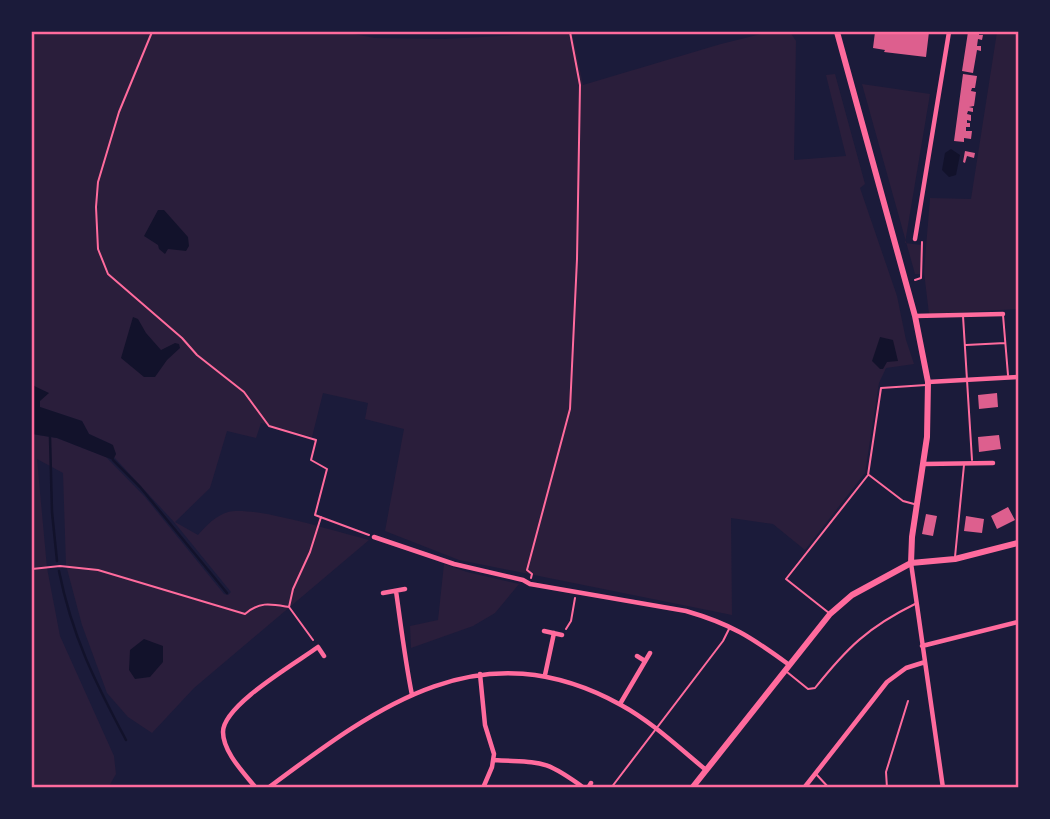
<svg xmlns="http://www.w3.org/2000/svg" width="1050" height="819" font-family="Spectral,serif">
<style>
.green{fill:#2a1e3b}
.water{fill:#12122b}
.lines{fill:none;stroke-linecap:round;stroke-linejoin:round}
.stream{stroke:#12122b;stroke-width:2.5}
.building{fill:#dd5f8e}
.path{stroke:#ff6b9d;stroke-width:2}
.service{stroke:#ff6b9d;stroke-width:2}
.minor{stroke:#ff6b9d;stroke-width:4.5}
.primary{stroke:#ff6b9d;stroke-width:6}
.neatline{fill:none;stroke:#ff6b9d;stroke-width:2.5}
</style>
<rect width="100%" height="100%" fill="#1b1b3a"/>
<path class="green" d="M32,32H343L375,38L444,39L572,32L583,85L721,44L769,32H790L796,41L794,160L846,156L826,75L835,74L865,184L860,188L897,296L906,340L914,364L886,368L879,383L865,473L805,550L773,524L731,518L732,615L459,560L385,531L404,429L365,419L368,403L323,393L312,437L261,423L256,438L227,431L210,488L175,522L198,535C207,525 215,516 228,512C253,505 340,533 369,540L194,688L152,733L128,717L107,693L82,625L66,565L63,473L37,459L47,568L60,636L114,756L116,774L108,788L32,787V434L57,438L106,457L145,497L224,594L228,595L231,592L174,522L114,457L116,454L111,444L89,434L82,421L40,407V401L35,386L32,385Z
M997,32H1018V309L929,314L924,272L930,198L971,199Z
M862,84L930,94L905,243L922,245L920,274H915Z
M444,564L467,572L519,584L495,613L473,626L411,648L410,626L438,620Z"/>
<path class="water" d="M951,149L960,155L956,175L949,177L942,170L945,153Z
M158,210H164L188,237L189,246L186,251L168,249L165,254L159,249L158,245L144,236Z
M133,317L138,319L146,333L161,350L175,343L179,344L180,348L167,360L155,377H144L121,358Z
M880,337L893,340L898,361L887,362L883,369H880L872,361Z
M32,385L49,393L40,401V407L82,421L89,434L113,445L116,454L113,460L57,438L32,434Z
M144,639L163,646V662L150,677L135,679L129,670L130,650Z"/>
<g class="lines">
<path class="stream" d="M50,437L52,512L57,561
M113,460L140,487L227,593
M59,571C72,636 95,682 126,740"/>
</g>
<path class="building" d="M875,32H929L926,57L884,52L885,50L873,48Z
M968,32H979V35H983L982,40L978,39L977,46H981V51L977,50L973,73L962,71Z
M963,74L977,76L975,88H972L971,91L976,92L974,106L969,107L973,108V112L968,111L967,114L971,115V121L967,120V123H970V127H966V131H972L971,139L964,138V142L954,141Z
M965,151L975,153L974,158L967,156L965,163L963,162Z
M997,393L998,407L979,409L978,395Z
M999,435L1001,449L979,452L978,437Z
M1008,507L1015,520L997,529L991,516Z
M926,514L937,516L933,536L922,534Z
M966,516L984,519L982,533L964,531Z"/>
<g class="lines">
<path class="path" d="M152,32L119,112L98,182L96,207L98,249L108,274L182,338L197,355L244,392L269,426L316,440L311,460L327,469L315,515L369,535
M915,280L921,278L922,242
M32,569L60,566L98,570L245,614C260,601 271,604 289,607
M531,578L532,574L527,570L570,409L577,259L580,85L570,32
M566,629L571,621L575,598
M313,640L289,607L293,589L310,552L321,517
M887,788L886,772L908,701"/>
<path class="service" d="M809,32H813
M1003,315L1008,375
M963,316L972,460
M966,345L1005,343
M869,475L903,501L914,504
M955,557L964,465
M829,613L786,579L868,475L881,388L926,385
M787,672L808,689L815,688C847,648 868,627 915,604
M816,774L829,788
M611,788L723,641L730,627"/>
<path class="minor" d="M915,239L949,32
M915,316L1003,314
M928,382L1018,377
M924,464L993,463
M374,537L454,564L523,580L530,584L686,611C731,624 751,637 788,664
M911,563L943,788
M396,591C401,626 405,660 412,695
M383,593L405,589
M544,631L562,635
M922,646L1018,622
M637,656L645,661
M480,674L485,725L494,754L492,767L483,788
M545,675L554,633
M620,704L650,653
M494,760C541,763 543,758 584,788
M256,788C244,773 223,752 223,732C223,705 296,663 318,647L324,656
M268,788C379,705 481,628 621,705C652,722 678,747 706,770
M588,788L591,783
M804,788L887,682L906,668L925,662"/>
<path class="primary" d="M837,32L915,316L928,382L927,437L912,537L911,563
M692,788L830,614L852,595L911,563L955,559L1018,543"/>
</g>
<rect width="1050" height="819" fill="none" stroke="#1b1b3a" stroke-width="66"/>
<rect x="33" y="33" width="984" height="753" class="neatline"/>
</svg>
